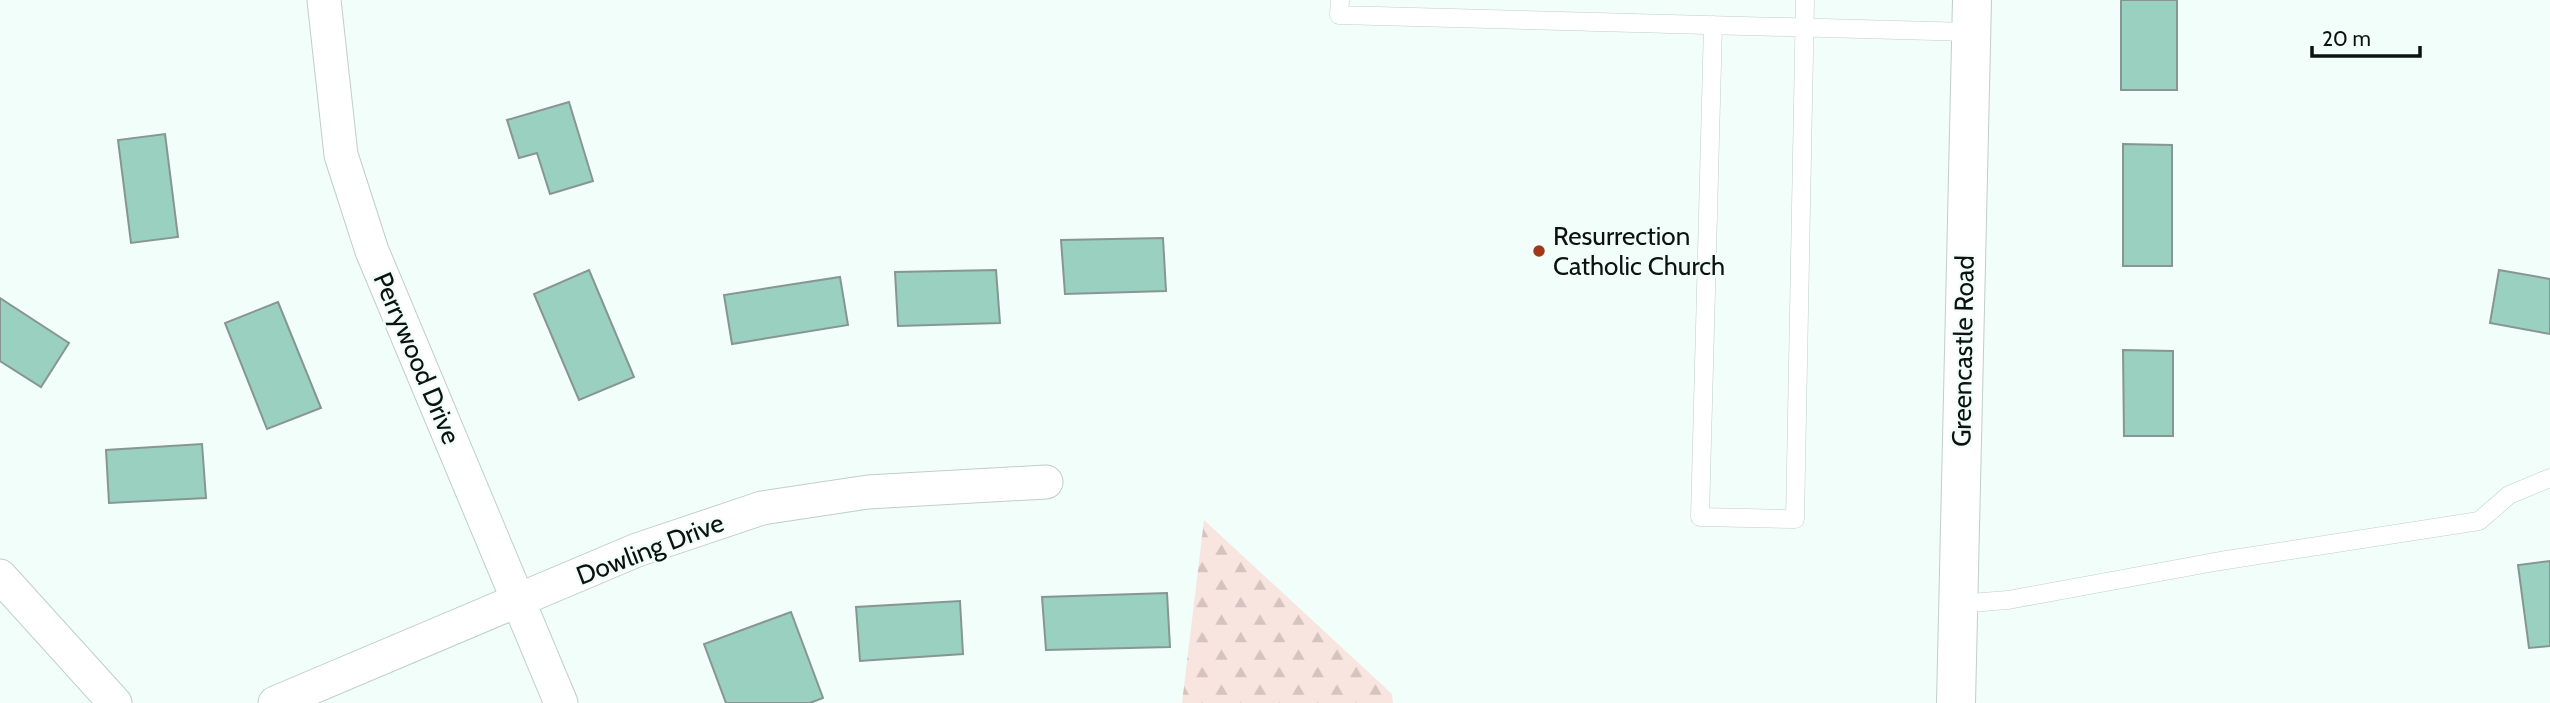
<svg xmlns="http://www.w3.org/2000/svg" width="2550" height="703" font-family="Cabin,sans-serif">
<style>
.forest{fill:url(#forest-firs)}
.building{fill:#99d0bf;stroke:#889691;stroke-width:2}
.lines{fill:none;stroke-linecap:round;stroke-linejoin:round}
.service-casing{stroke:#bfcfc9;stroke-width:19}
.minor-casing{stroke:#bfcfc9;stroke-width:35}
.tertiary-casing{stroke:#bfcfc9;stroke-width:40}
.service{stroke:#fff;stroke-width:18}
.minor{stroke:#fff;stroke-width:33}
.tertiary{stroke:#fff;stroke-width:38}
.poi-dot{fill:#a0381e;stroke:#f1fefa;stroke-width:2.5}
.labels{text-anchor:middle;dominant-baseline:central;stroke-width:5;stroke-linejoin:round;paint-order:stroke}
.poi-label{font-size:26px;fill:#0d1211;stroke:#f1fefa;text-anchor:start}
.street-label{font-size:26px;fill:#0d1211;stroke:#f1fefa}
</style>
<defs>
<pattern id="forest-firs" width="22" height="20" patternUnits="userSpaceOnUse" patternTransform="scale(1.75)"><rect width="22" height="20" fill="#f9e5df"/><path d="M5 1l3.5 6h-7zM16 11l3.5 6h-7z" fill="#d4c3be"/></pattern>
</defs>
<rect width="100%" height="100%" fill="#f1fefa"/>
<path class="forest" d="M1204,520L1392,694L1393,703H1182Z"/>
<path class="building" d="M2121,0H2177V90H2121Z
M569,102L593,181L550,194L537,153L519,158L507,120Z
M165,134L178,237L131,243L118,140Z
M2123,144L2172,145V266H2123Z
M1163,238L1166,291L1065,294L1061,240Z
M589,270L634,377L579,400L534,294Z
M996,270L1000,323L898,326L895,272Z
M2499,270L2550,279V334L2490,323Z
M840,277L848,325L732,344L724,295Z
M0,298L69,343L41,387L0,361Z
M278,302L321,408L267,429L225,323Z
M2123,350L2173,351V436H2124Z
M202,444L206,498L109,503L106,450Z
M2550,561V646L2529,648L2518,565Z
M1167,593L1170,647L1046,650L1042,597Z
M960,601L963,654L860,661L856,607Z
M791,612L823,698L810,703H726L704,644Z"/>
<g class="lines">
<defs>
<path id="service" d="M1340,0L1339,15L1970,32
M1713,25L1700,517L1795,519L1805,0
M1957,604L2008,600L2220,561L2479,521L2509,495L2550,478"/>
<path id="minor" d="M324,0L341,155L372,251L561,703
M0,576L115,703
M275,703L637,550L762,508L868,492L1046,482"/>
<path id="tertiary" d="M1956,703L1972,0"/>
</defs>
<use href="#service" class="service-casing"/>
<use href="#minor" class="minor-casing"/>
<use href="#tertiary" class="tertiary-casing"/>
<use href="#service" class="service"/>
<use href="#minor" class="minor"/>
<use href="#tertiary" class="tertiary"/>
</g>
<circle class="poi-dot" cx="1539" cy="251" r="7"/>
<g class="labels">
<g class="poi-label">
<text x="1553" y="236">Resurrection<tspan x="1553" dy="30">Catholic Church</tspan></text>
</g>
<g class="street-label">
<text transform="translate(1963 351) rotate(-89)">Greencastle Road</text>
<text transform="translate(417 358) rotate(67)">Perrywood Drive</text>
<text transform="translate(650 549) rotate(-21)">Dowling Drive</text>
</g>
</g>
<path d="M2312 46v10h108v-10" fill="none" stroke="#0d1211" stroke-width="3.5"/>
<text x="2322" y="46" font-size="21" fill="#0d1211" stroke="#f1fefa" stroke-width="5" paint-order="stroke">20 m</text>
</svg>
